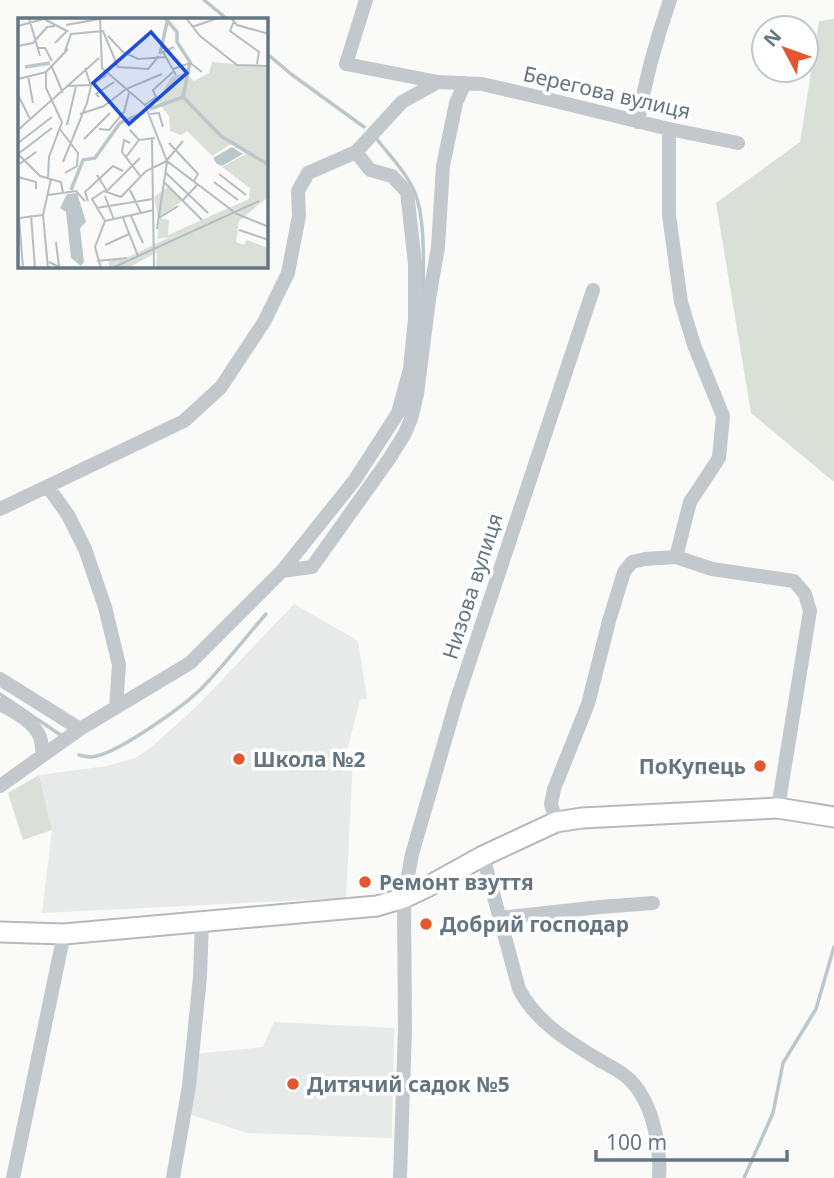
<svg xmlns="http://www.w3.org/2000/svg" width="834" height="1178" font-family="'Noto Sans',sans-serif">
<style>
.built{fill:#e8e9e9}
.green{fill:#dadfd7}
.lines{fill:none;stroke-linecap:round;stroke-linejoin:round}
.stream{stroke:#bbc7cb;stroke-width:3.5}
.secondary-casing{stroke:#b3babf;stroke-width:23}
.street{stroke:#c3c8cc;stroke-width:14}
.secondary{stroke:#fff;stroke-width:19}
.poi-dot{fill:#e4572e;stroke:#fff;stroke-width:2.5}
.labels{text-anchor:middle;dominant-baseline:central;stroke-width:7;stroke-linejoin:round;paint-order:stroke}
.street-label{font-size:21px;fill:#657683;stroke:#fff}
.poi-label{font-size:21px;font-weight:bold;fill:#657683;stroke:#fff;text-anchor:start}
.inset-river{fill:none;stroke:#bbc7cb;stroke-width:3.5}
.inset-road{fill:none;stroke:#b5bdc2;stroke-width:2}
.view{fill:#1d4ed8;fill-opacity:0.15;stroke:#1d4ed8;stroke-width:3.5}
.inset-edge{fill:none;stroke:#657683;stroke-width:3.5}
</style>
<rect width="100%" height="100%" fill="#fafaf8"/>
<path class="built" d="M294,604L358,641L367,698L360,700L345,759L353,761L346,898L42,913L52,830L39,775L107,766L135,758L149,749L195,708Z
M274,1022L394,1028L392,1138L247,1133L189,1114L195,1054L263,1047Z"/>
<path class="green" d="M834,19V482L751,413L716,203L800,142L819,21Z
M39,775L52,830L23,840L8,793Z"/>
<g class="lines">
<path class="stream" d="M204,0L227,19
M266,53L291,74L364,127
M376,138C389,155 407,173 415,193C426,221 423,267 423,298
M0,694L62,736
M79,755C83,756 86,757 90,757C114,757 185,705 203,687C225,664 245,638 266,614
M744,1178L773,1113L783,1063L816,1009L834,947"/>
<defs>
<path id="secondary" d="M0,932L64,934L377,906L404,898L427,887L483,856L556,822L582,818L778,808L834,817"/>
</defs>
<use href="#secondary" class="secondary-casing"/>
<path class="street" d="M366,0L346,64L438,82L482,84L555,101L669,129L738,143
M638,122C645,80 656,40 670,0
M669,129V215L681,302L694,345L723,416L719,458L690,502L676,557L712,569L794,581L805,594L810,611L778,808
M48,487L68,515L85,549L105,607L119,665L116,707
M0,509L184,421L221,387L264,322L288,273L299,216L298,191L308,173L356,152L402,102L438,82
M282,571L312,567L389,459L404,435L411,419L417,394L429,299L438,247L443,166L456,103L465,83
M0,679L80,729L190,663L282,571L354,481L398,413L410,369L415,319V264L407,192L392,176L370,170L356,152
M0,704C15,712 33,721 40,737C42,743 42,749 43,755
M0,786L80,729
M556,822L551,804L554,789L588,704L609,621L624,572L632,562L645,559L676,557
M483,856L519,989C536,1022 568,1041 599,1060C610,1066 623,1072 631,1081C653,1104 661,1147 659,1178
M499,918L600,907L653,903
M13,1178L64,934
M173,1178L189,1086L200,977L202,921
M400,1178L405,1029L404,898L412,854L457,699L593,290"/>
<use href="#secondary" class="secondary"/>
</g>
<g class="poi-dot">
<circle cx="239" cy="759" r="7"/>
<circle cx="760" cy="766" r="7"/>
<circle cx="365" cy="882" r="7"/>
<circle cx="426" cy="924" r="7"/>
<circle cx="293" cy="1084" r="7"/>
</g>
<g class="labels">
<g class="street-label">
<text transform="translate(607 92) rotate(13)">Берегова вулиця</text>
<text transform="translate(472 586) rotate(-72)">Низова вулиця</text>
</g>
<g class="poi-label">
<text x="253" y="759">Школа №2</text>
<text x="746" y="766" text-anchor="end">ПоКупець</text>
<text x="379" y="882">Ремонт взуття</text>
<text x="440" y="924">Добрий господар</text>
<text x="307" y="1084">Дитячий садок №5</text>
</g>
</g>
<g transform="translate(18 18)">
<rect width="250" height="250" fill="#fafaf8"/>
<path d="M194,44L250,49V179L221,203L218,224L226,227L229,222L250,230V250H138L139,234L110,250H92L90,243L108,240L152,219L139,221L142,200L151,202L150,217L231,181L232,170L204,149L228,136L213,126L194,138L169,113L163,117L152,113L151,98L139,83L154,58L167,55L176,63L191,55ZM150,169L164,183L140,200L136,179Z" fill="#dadfd7"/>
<path d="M214,129L225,136L204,148L199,146L195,140ZM59,175L68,204L62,210L66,244L63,248L53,240L48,194L42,190L49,176Z" fill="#bbc7cb"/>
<path class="inset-river" d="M147,0L159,14V24L172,44L165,79L203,118L251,147M142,36L149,4M7,49L32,45M132,91L165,79M53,172L65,142L77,140L102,105L127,94"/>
<path class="inset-road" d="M11,0L22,38M82,0L84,50L127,87L149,143L219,196L251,209M168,0L182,18L219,47L251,48M213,0L219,7L251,16M26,1L49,13L37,25M216,3L212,13L241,34L239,46M48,7L81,1M0,8L29,0M174,9L200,0M90,18L105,34L120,41L148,39M0,28L15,25L29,9L37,8M156,29L145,34L158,57M20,30H27L34,43M47,33L53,16L85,13L100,49L130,51L141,38M33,47L45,75M155,51L172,45L184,54M28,54V70L44,104L31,139L30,160M10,58L15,85M0,61L28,54L50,31M50,68L72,67L89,57M0,77L12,101M81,79L78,76L96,64M127,87L138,79L135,72L156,53M62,96L86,88L108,71L144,56M132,96L141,95L145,109M49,107L58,68M34,110L0,136L22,158L43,164L45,175M41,110L60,135L59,148L47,155M81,111L91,112L106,94L111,75M0,112L81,40M112,112L121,122L137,120M66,121L92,95M134,121L136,250M0,125L34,99M112,125L106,122L104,134L123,159M151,125L180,156L176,163M108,139L121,122M149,142L165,123M45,144L69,85L73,68L67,50M0,147L18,134M147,154L190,195M201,156L228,177M79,157L89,173L122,140M0,159L18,164V171M146,164L184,202M196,164L220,182M112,172L123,195M30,177L58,173L67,183M87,178L96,202M70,183L67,174L95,148L105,153M164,183L179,167M78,190L135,181M13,197L17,250M113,198L125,225M105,200L120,238M141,200L160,188M87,203L136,192M139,211L149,144M221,212L251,222M87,227L111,216M79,243L109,240M31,244L41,249L38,224M5,250L1,200L25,197M30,250L25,197L33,161M83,250L77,229L87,203L74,181L86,173L103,179L128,153L149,143M94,250L241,183"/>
<path class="view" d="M133,14L169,55L111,106L75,65Z"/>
<rect width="250" height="250" class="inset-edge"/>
</g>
<g transform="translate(785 49) rotate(311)"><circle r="33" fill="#ffffff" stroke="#c1c8cd" stroke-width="2"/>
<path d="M0-5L12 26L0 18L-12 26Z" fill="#e4572e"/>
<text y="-10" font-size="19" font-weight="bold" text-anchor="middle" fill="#657683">N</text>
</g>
<path d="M596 1150v10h191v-10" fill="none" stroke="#657683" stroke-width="3.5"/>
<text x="606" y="1150" font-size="21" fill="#657683" stroke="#ffffff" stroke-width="5" paint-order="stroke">100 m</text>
</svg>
